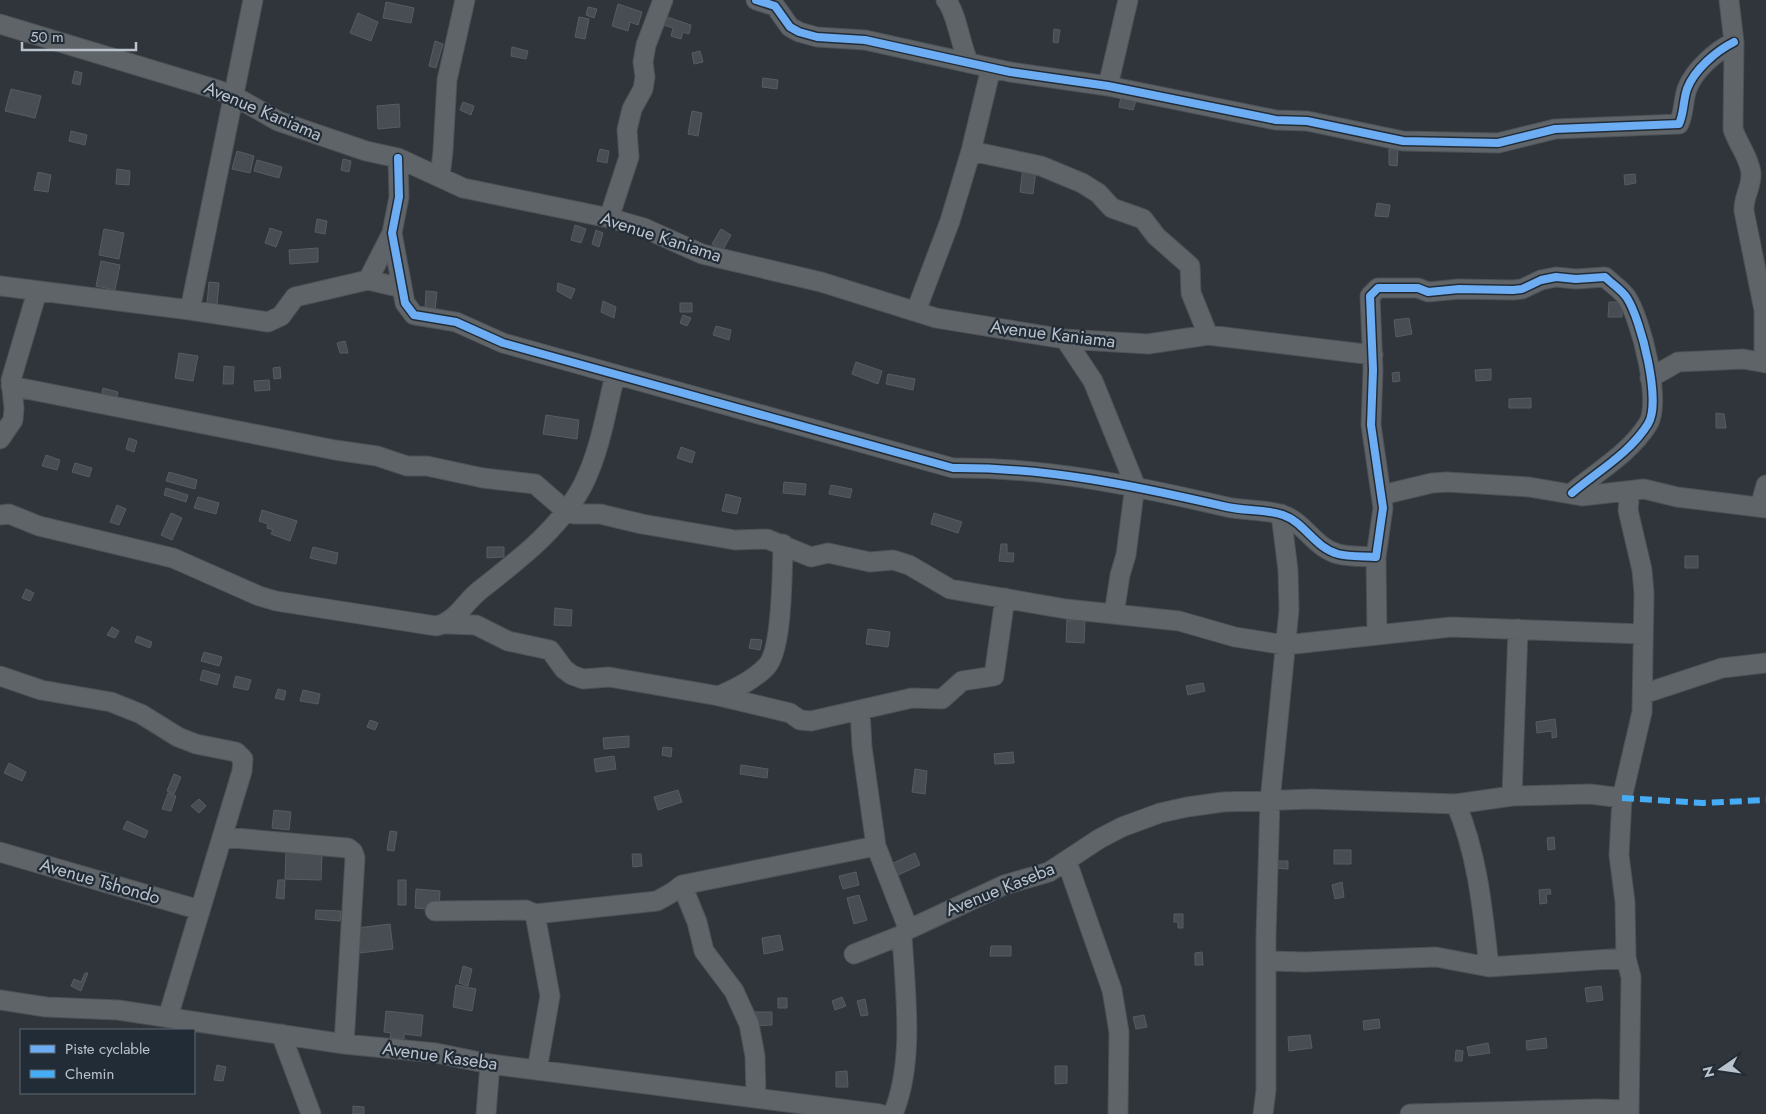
<svg xmlns="http://www.w3.org/2000/svg" width="1766" height="1114" font-family="Jost,sans-serif">
<style>
.building{fill:#484d53;stroke:#575c63}
.lines{fill:none;stroke-linecap:round;stroke-linejoin:round}
.minor-casing{stroke:#4d5156;stroke-width:21}
.minor{stroke:#5f6469;stroke-width:19}
.quiet{stroke:#46acf6;stroke-width:6;stroke-dasharray:12 6;stroke-linecap:butt}
.cycleway-casing{stroke:#222c37;stroke-width:11}
.cycleway{stroke:#6dadf4;stroke-width:8}
.labels{text-anchor:middle;dominant-baseline:central;stroke-width:4.5;stroke-linejoin:round;paint-order:stroke}
.street-label{font-size:18px;fill:#bac2cb;stroke:#222c37}
</style>
<rect width="100%" height="100%" fill="#2f353b"/>
<path class="building" d="M386,2L414,8L411,23L383,18Z
M618,4L642,12L638,25L630,22L628,31L612,26Z
M588,7L597,9L594,18L586,15Z
M358,13L378,22L371,41L350,33Z
M579,17L589,19L585,39L575,37Z
M667,17L691,25L689,34L683,32L681,39L671,36L673,28L664,25Z
M1054,29L1060,30L1058,43L1053,42Z
M435,41L443,44L436,68L429,66Z
M512,47L528,51L526,59L511,56Z
M700,51L703,62L694,64L692,53Z
M75,71L82,73L80,85L72,83Z
M763,78L778,80L777,89L762,87Z
M11,89L41,96L35,118L5,111Z
M1121,97L1136,101L1133,110L1119,107Z
M463,102L474,106L471,115L460,110Z
M399,104L400,127L378,129L377,106Z
M692,111L702,113L698,136L688,134Z
M71,131L87,135L85,145L69,141Z
M600,149L609,151L607,163L597,161Z
M1389,149L1398,150L1397,166L1389,165Z
M237,151L254,156L250,173L232,169Z
M343,159L351,161L349,172L341,170Z
M257,160L282,167L279,178L254,171Z
M1023,168L1036,170L1033,194L1020,192Z
M117,169L130,171L129,185L116,184Z
M38,172L51,175L48,192L34,190Z
M1635,174L1636,183L1625,185L1624,175Z
M1377,203L1390,205L1388,217L1375,216Z
M317,219L327,221L325,234L315,232Z
M575,225L586,229L581,243L571,240Z
M270,228L282,232L276,247L265,243Z
M104,229L124,233L119,259L99,255Z
M721,229L731,235L723,250L712,244Z
M596,230L603,233L599,247L592,244Z
M318,248V262L290,264L289,250Z
M101,261L120,265L115,290L96,286Z
M209,282L219,283L217,305L207,304Z
M558,283L575,289L571,299L557,291Z
M426,291L437,292L435,310L425,309Z
M603,301L616,307L614,318L601,312Z
M1609,302H1622V317H1608Z
M680,303H692V312H680Z
M683,315L691,318L687,326L680,323Z
M1409,318L1412,334L1396,337L1394,320Z
M716,326L731,330L729,340L713,335Z
M345,341L348,353H340L337,343Z
M179,353L198,356L193,381L175,378Z
M856,362L882,371L878,384L852,374Z
M224,366L234,367L233,384H223Z
M280,367L281,378L274,379L273,368Z
M1491,369V380L1476,381L1475,370Z
M1399,372L1400,381L1393,382L1392,373Z
M888,374L915,379L913,390L886,384Z
M269,380L270,390L255,391L254,381Z
M103,388L118,392L116,400L101,397Z
M1531,398V408H1509V399Z
M1716,413L1724,414L1726,428H1716Z
M546,415L579,420L577,439L543,434Z
M129,438L137,441L134,452L126,449Z
M681,447L695,452L692,463L677,458Z
M46,455L60,460L57,470L42,466Z
M75,463L92,468L89,477L72,472Z
M169,472L197,480L195,489L166,481Z
M784,482L806,484L805,495L783,493Z
M831,485L852,489L850,498L829,494Z
M166,488L188,495L186,502L164,495Z
M726,494L741,498L737,514L722,511Z
M198,497L219,503L216,514L194,508Z
M117,505L126,509L119,525L110,522Z
M262,510L297,521L290,541L271,534L273,530L267,528L268,524L259,521Z
M171,513L182,518L172,540L161,535Z
M934,513L962,522L958,533L931,524Z
M1001,544H1007V553H1014L1013,562L999,561Z
M313,547L338,553L336,564L310,558Z
M487,547H504V557L487,558Z
M1685,556H1698V568H1685Z
M26,589L34,593L30,601L22,598Z
M555,608L572,610L571,626L554,625Z
M1067,620H1085L1084,643L1066,642Z
M112,627L119,631L115,638L107,635Z
M868,629L890,632L888,647L866,644Z
M137,636L152,642L150,648L135,642Z
M751,639L762,640L760,650L749,648Z
M204,652L222,657L219,666L201,661Z
M203,670L220,675L217,685L200,680Z
M236,676L251,680L248,690L233,687Z
M1203,683L1205,691L1188,695L1186,686Z
M278,689L286,691L284,700L275,698Z
M303,690L320,694L318,704L300,701Z
M1555,719L1557,737L1552,738V731L1537,733L1536,722Z
M370,720L378,723L375,730L367,727Z
M629,736V747L604,749L603,738Z
M663,747L672,748L671,757L662,755Z
M1013,752L1014,763L995,764L994,754Z
M614,756L616,769L596,772L594,759Z
M9,763L26,772L22,781L4,773Z
M741,765L768,769L767,778L740,774Z
M915,769L927,771L925,794L912,792Z
M174,774L181,777L174,794L167,791Z
M678,790L682,802L658,810L654,797Z
M168,793L176,796L171,811L162,809Z
M199,799L206,806L199,813L191,806Z
M274,810L291,812L289,830L272,828Z
M127,821L148,831L145,838L123,829Z
M390,831L397,832L394,851L387,850Z
M1554,837L1555,849L1548,850L1547,838Z
M1334,850H1351V864H1334Z
M286,852L322,854L321,880L285,879Z
M915,853L920,865L896,876L891,864Z
M632,854H641L642,866L633,867Z
M1273,861H1288V869L1273,868Z
M856,872L859,885L843,889L839,876Z
M278,880H285L284,899L276,898Z
M398,880H406V905H398Z
M1342,882L1344,897L1335,899L1332,885Z
M416,889L440,891L439,910L415,908Z
M1550,889L1551,894H1546L1547,903L1540,904L1539,890Z
M859,895L867,920L854,924L847,898Z
M316,910L341,911L340,921L315,919Z
M1174,914H1183V928H1178V922H1174Z
M390,924L393,949L360,953L357,928Z
M780,935L783,950L764,954L762,938Z
M991,946H1011V956H990Z
M1202,952L1203,965H1195V953Z
M463,966L472,969L468,986L459,983Z
M85,973H88L81,991L71,986L74,979L81,982Z
M456,985L476,989L472,1011L453,1007Z
M1601,986L1603,1000L1587,1002L1585,988Z
M842,997L846,1006L835,1010L832,1001Z
M778,998H787V1008H778Z
M865,999L868,1015L861,1016L857,1001Z
M386,1011L423,1015L421,1036L404,1034V1039L390,1038L391,1033L384,1032Z
M754,1012H772V1025L755,1026Z
M1144,1015L1147,1027L1136,1029L1133,1017Z
M1379,1019L1380,1028L1364,1030L1363,1021Z
M1310,1035L1312,1048L1289,1051L1288,1037Z
M1546,1038L1547,1048L1527,1050L1526,1041Z
M1488,1043L1490,1053L1469,1056L1467,1047Z
M1456,1050L1463,1051L1462,1061H1455Z
M217,1065L226,1067L223,1081L214,1080Z
M1055,1066H1067V1083L1055,1084Z
M847,1071L848,1087H836V1072Z
M353,1106L364,1107V1114H353Z"/>
<g class="lines">
<defs>
<path id="minor" d="M756,0L775,6L790,27L799,32L817,37L865,40L1010,72L1108,86L1276,120L1307,121L1403,141L1498,143L1555,129L1679,124C1684,113 1683,101 1687,89C1694,70 1716,51 1734,42
M946,0C957,13 960,45 969,63
M1729,0L1734,42L1733,129C1738,145 1749,156 1751,173C1752,187 1743,197 1744,211L1764,310V362
M0,24L215,89L234,96L278,121L366,151L398,158L463,188L609,218L644,228L702,254L821,282L936,318L1065,339L1148,344L1208,335L1373,355
M1108,86L1128,0
M971,151L1041,166L1082,183L1098,193L1112,208L1143,219L1156,236L1190,266L1191,293L1208,335
M398,158L399,197L392,233L405,303L414,315L456,322L503,343L546,355L953,468C1046,467 1136,486 1227,507C1245,511 1265,509 1283,515C1304,522 1315,548 1338,554C1349,557 1364,556 1376,557L1383,508L1371,425L1373,370L1370,296L1378,288H1418L1428,292L1459,289L1513,290L1522,289L1541,280L1556,277L1576,279L1605,277C1612,284 1622,290 1627,298C1641,320 1662,402 1648,424C1630,453 1598,471 1572,493
M440,177L443,151L447,80L465,0
M609,218L629,157L627,130L632,109L643,89L645,77L643,62L646,45L663,0
M368,280L402,288
M0,286L190,310L268,322L281,316L295,297L368,280L392,233
M190,310L253,0
M916,311L950,221L971,151L991,68
M1065,339L1093,381L1135,485L1126,555L1120,575L1114,614
M1650,378L1678,362L1743,359L1766,363
M11,386L335,450L377,456L407,466H427L483,478L535,484L566,511L574,514H600L642,524L735,540L767,539L811,557L828,553L870,562L893,560L909,565L950,589L1066,609L1179,621L1235,637L1285,645L1451,627L1643,634
M0,439L13,420L14,408L11,380L37,292
M1382,495L1432,483L1447,482L1529,487L1582,496L1644,489L1677,497L1766,508
M1760,507L1766,485
M0,515L9,514L39,526L173,558L259,596L276,601L436,626C456,622 464,603 479,591C518,560 559,530 583,485C600,451 606,412 615,375
M1376,557L1377,635
M447,624L476,625L508,641L550,650L564,669L572,675L583,679L609,677L719,696L790,713L800,720L811,721L912,698L942,699L962,681L994,676L1005,598
M0,676L41,690L111,702L141,714L178,737L196,744L236,752L243,759L242,771L168,1017
M1643,694L1722,668L1766,663
M719,696C736,688 754,680 767,666C783,648 782,570 783,544
M860,710L862,747L876,846L908,928
M1512,796L1518,629
M1456,804C1478,855 1483,913 1489,967
M223,837L348,848L353,852L355,858L344,1044
M0,852L200,910
M1067,862L1112,990L1119,1032L1118,1114
M682,885L697,922L704,951L734,991L749,1024L755,1056L756,1097
M435,911L526,910L535,914L657,901L673,892L682,885L876,846
M535,914L550,996L537,1070
M854,954L902,935
M1266,961L1305,962L1436,957L1489,967L1626,958
M0,1000L46,1007L118,1010L344,1044L436,1053L490,1064L880,1114
M281,1034L311,1114
M486,1114L490,1064
M893,1114C915,1061 905,991 902,935L905,931L1004,885L1049,872L1099,839L1122,827L1160,813L1187,807L1223,802L1311,799L1456,804L1512,796L1590,794L1622,798
M1263,1114L1266,1090V936L1270,801L1289,610L1288,570L1281,514
M1410,1114L1597,1109L1628,1110
M1629,1114L1631,977L1626,958L1625,902L1619,855L1622,798L1642,712L1644,593L1642,570L1628,510L1630,491"/>
</defs>
<use href="#minor" class="minor-casing"/>
<use href="#minor" class="minor"/>
<path class="quiet" d="M1622,798L1703,803L1766,800"/>
<defs>
<path id="cycleway" d="M756,0L775,6L790,27L799,32L817,37L865,40L1010,72L1108,86L1276,120L1307,121L1403,141L1498,143L1555,129L1679,124C1684,113 1683,101 1687,89C1694,70 1716,51 1734,42
M398,158L399,197L392,233L405,303L414,315L456,322L503,343L546,355L953,468C1046,467 1136,486 1227,507C1245,511 1265,509 1283,515C1304,522 1315,548 1338,554C1349,557 1364,556 1376,557L1383,508L1371,425L1373,370L1370,296L1378,288H1418L1428,292L1459,289L1513,290L1522,289L1541,280L1556,277L1576,279L1605,277C1612,284 1622,290 1627,298C1641,320 1662,402 1648,424C1630,453 1598,471 1572,493"/>
</defs>
<use href="#cycleway" class="cycleway-casing"/>
<use href="#cycleway" class="cycleway"/>
</g>
<g class="labels">
<g class="street-label">
<text transform="translate(263 111) rotate(23)">Avenue Kaniama</text>
<text transform="translate(661 237) rotate(18)">Avenue Kaniama</text>
<text transform="translate(1053 334) rotate(7)">Avenue Kaniama</text>
<text transform="translate(100 881) rotate(16)">Avenue Tshondo</text>
<text transform="translate(1000 889) rotate(-22)">Avenue Kaseba</text>
<text transform="translate(440 1056) rotate(8)">Avenue Kaseba</text>
</g>
</g>
<rect x="20" y="1029" width="175" height="65" fill="#222c37" stroke="#5f6872"/>
<rect x="30" y="1045" width="25" height="8" fill="#6dadf4" stroke="#5f6872"/>
<text x="65" y="1054" font-size="15" fill="#bac2cb">Piste cyclable</text>
<rect x="30" y="1070" width="25" height="8" fill="#46acf6" stroke="#5f6872"/>
<text x="65" y="1079" font-size="15" fill="#bac2cb">Chemin</text>
<g transform="translate(1721 1069) rotate(257)" stroke="#222c37" stroke-width="4" paint-order="stroke">
<path d="M0-4L9 19L0 12L-9 19Z" fill="#bac2cb"/>
<text y="-8" font-size="14" font-weight="bold" text-anchor="middle" fill="#bac2cb">N</text>
</g>
<path d="M22 42v8h114v-8" fill="none" stroke="#bac2cb" stroke-width="2.5"/>
<text x="30" y="42" font-size="15" fill="#bac2cb" stroke="#222c37" stroke-width="4" paint-order="stroke">50 m</text>
</svg>
